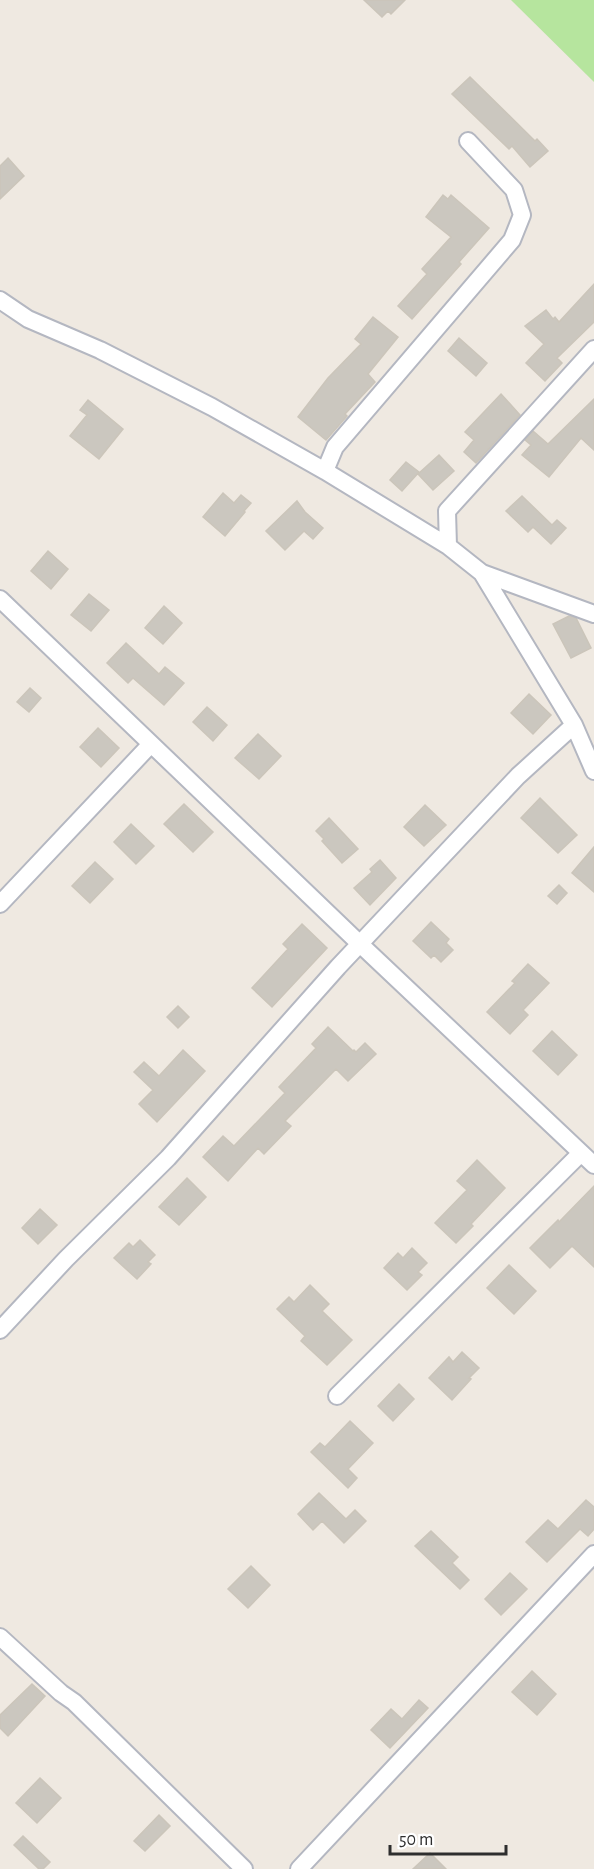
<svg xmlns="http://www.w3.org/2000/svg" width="594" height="1869" font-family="'Alegreya Sans',sans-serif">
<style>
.green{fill:#b6e59e}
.building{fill:#cbc7bf;stroke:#cbc5ba;stroke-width:1.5}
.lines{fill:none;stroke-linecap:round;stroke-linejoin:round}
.street-casing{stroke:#b4b7c1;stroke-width:20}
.street{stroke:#fff;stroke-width:16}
</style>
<rect width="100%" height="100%" fill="#efe9e1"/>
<path class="green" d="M511,0H594V82Z"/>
<path class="building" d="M364,0H405L391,14L388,11L382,17Z
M470,77L535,141L537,139L548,151L530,167L512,146L509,149L452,94Z
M8,158L24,176L0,199V166Z
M443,195L448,199L451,195L489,228L459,262L461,264L412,319L398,306L427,274L422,269L451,237L426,217Z
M594,284V322L557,358L562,363L545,381L526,363L544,344L525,326L546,310L553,319L555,317L559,322Z
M373,317L398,337L368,374L375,382L345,414L347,416L326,440L298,417L328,378L361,344L355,339Z
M459,338L487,363L476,376L448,351Z
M501,394L520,415L476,463L464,452L474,440L465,432Z
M594,399V450L581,438L549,477L522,455L531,445L525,440L533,431L548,444Z
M88,400L123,429L99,459L70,436L87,415L80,410Z
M439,455L454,471L433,490L418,474Z
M406,462L419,472L402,491L390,480Z
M223,493L234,503L241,495L251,503L244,511L245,512L225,536L203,517Z
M522,496L552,525L557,520L566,528L551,544L533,527L528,532L506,511Z
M297,501L305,512L323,528L313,539L304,531L285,550L266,531Z
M48,551L68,569L51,589L31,571Z
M89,594L109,610L91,631L71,615Z
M164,606L182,623L163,644L145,628Z
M569,616L576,618L591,648L571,658L553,624Z
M126,643L159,674L165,667L184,683L164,705L133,678L128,683L107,663Z
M30,688L41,698L29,712L17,702Z
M529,694L551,715L533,734L511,713Z
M207,707L227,725L213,741L193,722Z
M98,728L119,748L101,767L80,747Z
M258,734L281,756L259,779L235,758Z
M540,798L577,835L558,853L521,818Z
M184,804L213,832L193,852L164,824Z
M425,805L446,825L424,846L404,827Z
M329,818L358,849L342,863L322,841L324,839L316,831Z
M131,824L154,846L136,864L114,842Z
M594,847V892L572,873Z
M380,860L396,878L370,905L354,888L372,872L370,869Z
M95,862L113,879L90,903L72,886Z
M559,885L567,893L557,904L548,896Z
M431,922L449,939L446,943L453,950L441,962L434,955L431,958L413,941Z
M302,924L327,948L272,1007L252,988L288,949L283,944Z
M528,964L549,983L523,1010L528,1015L510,1034L487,1012L515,983L512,981Z
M178,1006L189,1017L178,1028L167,1017Z
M328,1027L353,1051L354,1050L356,1052L365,1043L376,1054L348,1081L336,1069L285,1121L291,1126L264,1154L258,1148L228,1181L203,1157L223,1136L234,1146L285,1093L279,1087L316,1048L312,1044Z
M552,1031L577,1055L558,1075L533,1051Z
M183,1050L205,1071L157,1122L139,1104L153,1090L134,1072L144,1062L159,1076Z
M477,1160L505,1188L471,1224L473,1226L456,1243L435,1223L467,1190L457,1181Z
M187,1178L206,1197L179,1225L159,1207Z
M594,1186V1267L572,1246L550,1268L530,1248L558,1220L559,1222Z
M40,1209L57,1225L38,1244L22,1228Z
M140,1240L155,1255L148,1262L151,1264L137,1279L114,1258L129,1243L133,1247Z
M412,1248L427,1263L418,1272L422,1275L407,1290L384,1268L398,1253L403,1258Z
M509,1265L536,1291L514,1314L487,1288Z
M310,1285L329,1304L322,1311L352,1340L327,1365L301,1341L305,1336L277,1309L289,1297L294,1302Z
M462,1352L479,1368L469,1378L471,1379L452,1400L429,1378L449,1357L453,1362Z
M399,1384L414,1399L393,1421L378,1406Z
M350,1421L373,1443L348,1469L357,1478L348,1488L311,1452L320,1443L325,1447Z
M319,1493L346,1519L355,1510L366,1521L344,1543L322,1521L313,1530L298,1514Z
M586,1500L594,1507V1529L588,1536L580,1529L547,1562L526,1542L548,1520L558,1529Z
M431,1531L458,1557L452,1563L469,1580L460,1589L415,1546Z
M251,1566L270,1585L248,1608L228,1589Z
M510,1573L527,1589L501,1615L485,1599Z
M532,1671L556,1694L537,1715L512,1692Z
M32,1684L45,1696L8,1736L0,1728V1715Z
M419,1700L428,1708L390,1748L371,1730L391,1709L402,1719Z
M40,1778L61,1798L37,1823L16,1803Z
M159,1815L170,1826L145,1851L134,1841Z
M23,1836L50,1862L43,1869H39L14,1845Z
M430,1853L446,1869H413Z"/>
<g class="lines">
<defs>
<path id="street" d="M0,300L28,319L100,350L212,407L325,471L448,546L482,573L574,725L594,771
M325,471L335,447L512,240L522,215L514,190L468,141
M448,546L447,511L594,349
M482,573L594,614
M0,599L360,944L594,1165
M0,904L151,744
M0,1330L66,1259L168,1158L338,967L518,776L574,725
M337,1396L581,1153
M0,1637L61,1693L74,1702L244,1869
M299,1869L594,1554"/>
</defs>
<use href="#street" class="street-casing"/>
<use href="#street" class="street"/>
</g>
<path d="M390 1845v9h116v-9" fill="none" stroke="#2e2e2e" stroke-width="3"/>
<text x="399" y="1845" font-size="18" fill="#2e2e2e" stroke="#ffffff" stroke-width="4.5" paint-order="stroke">50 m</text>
</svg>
